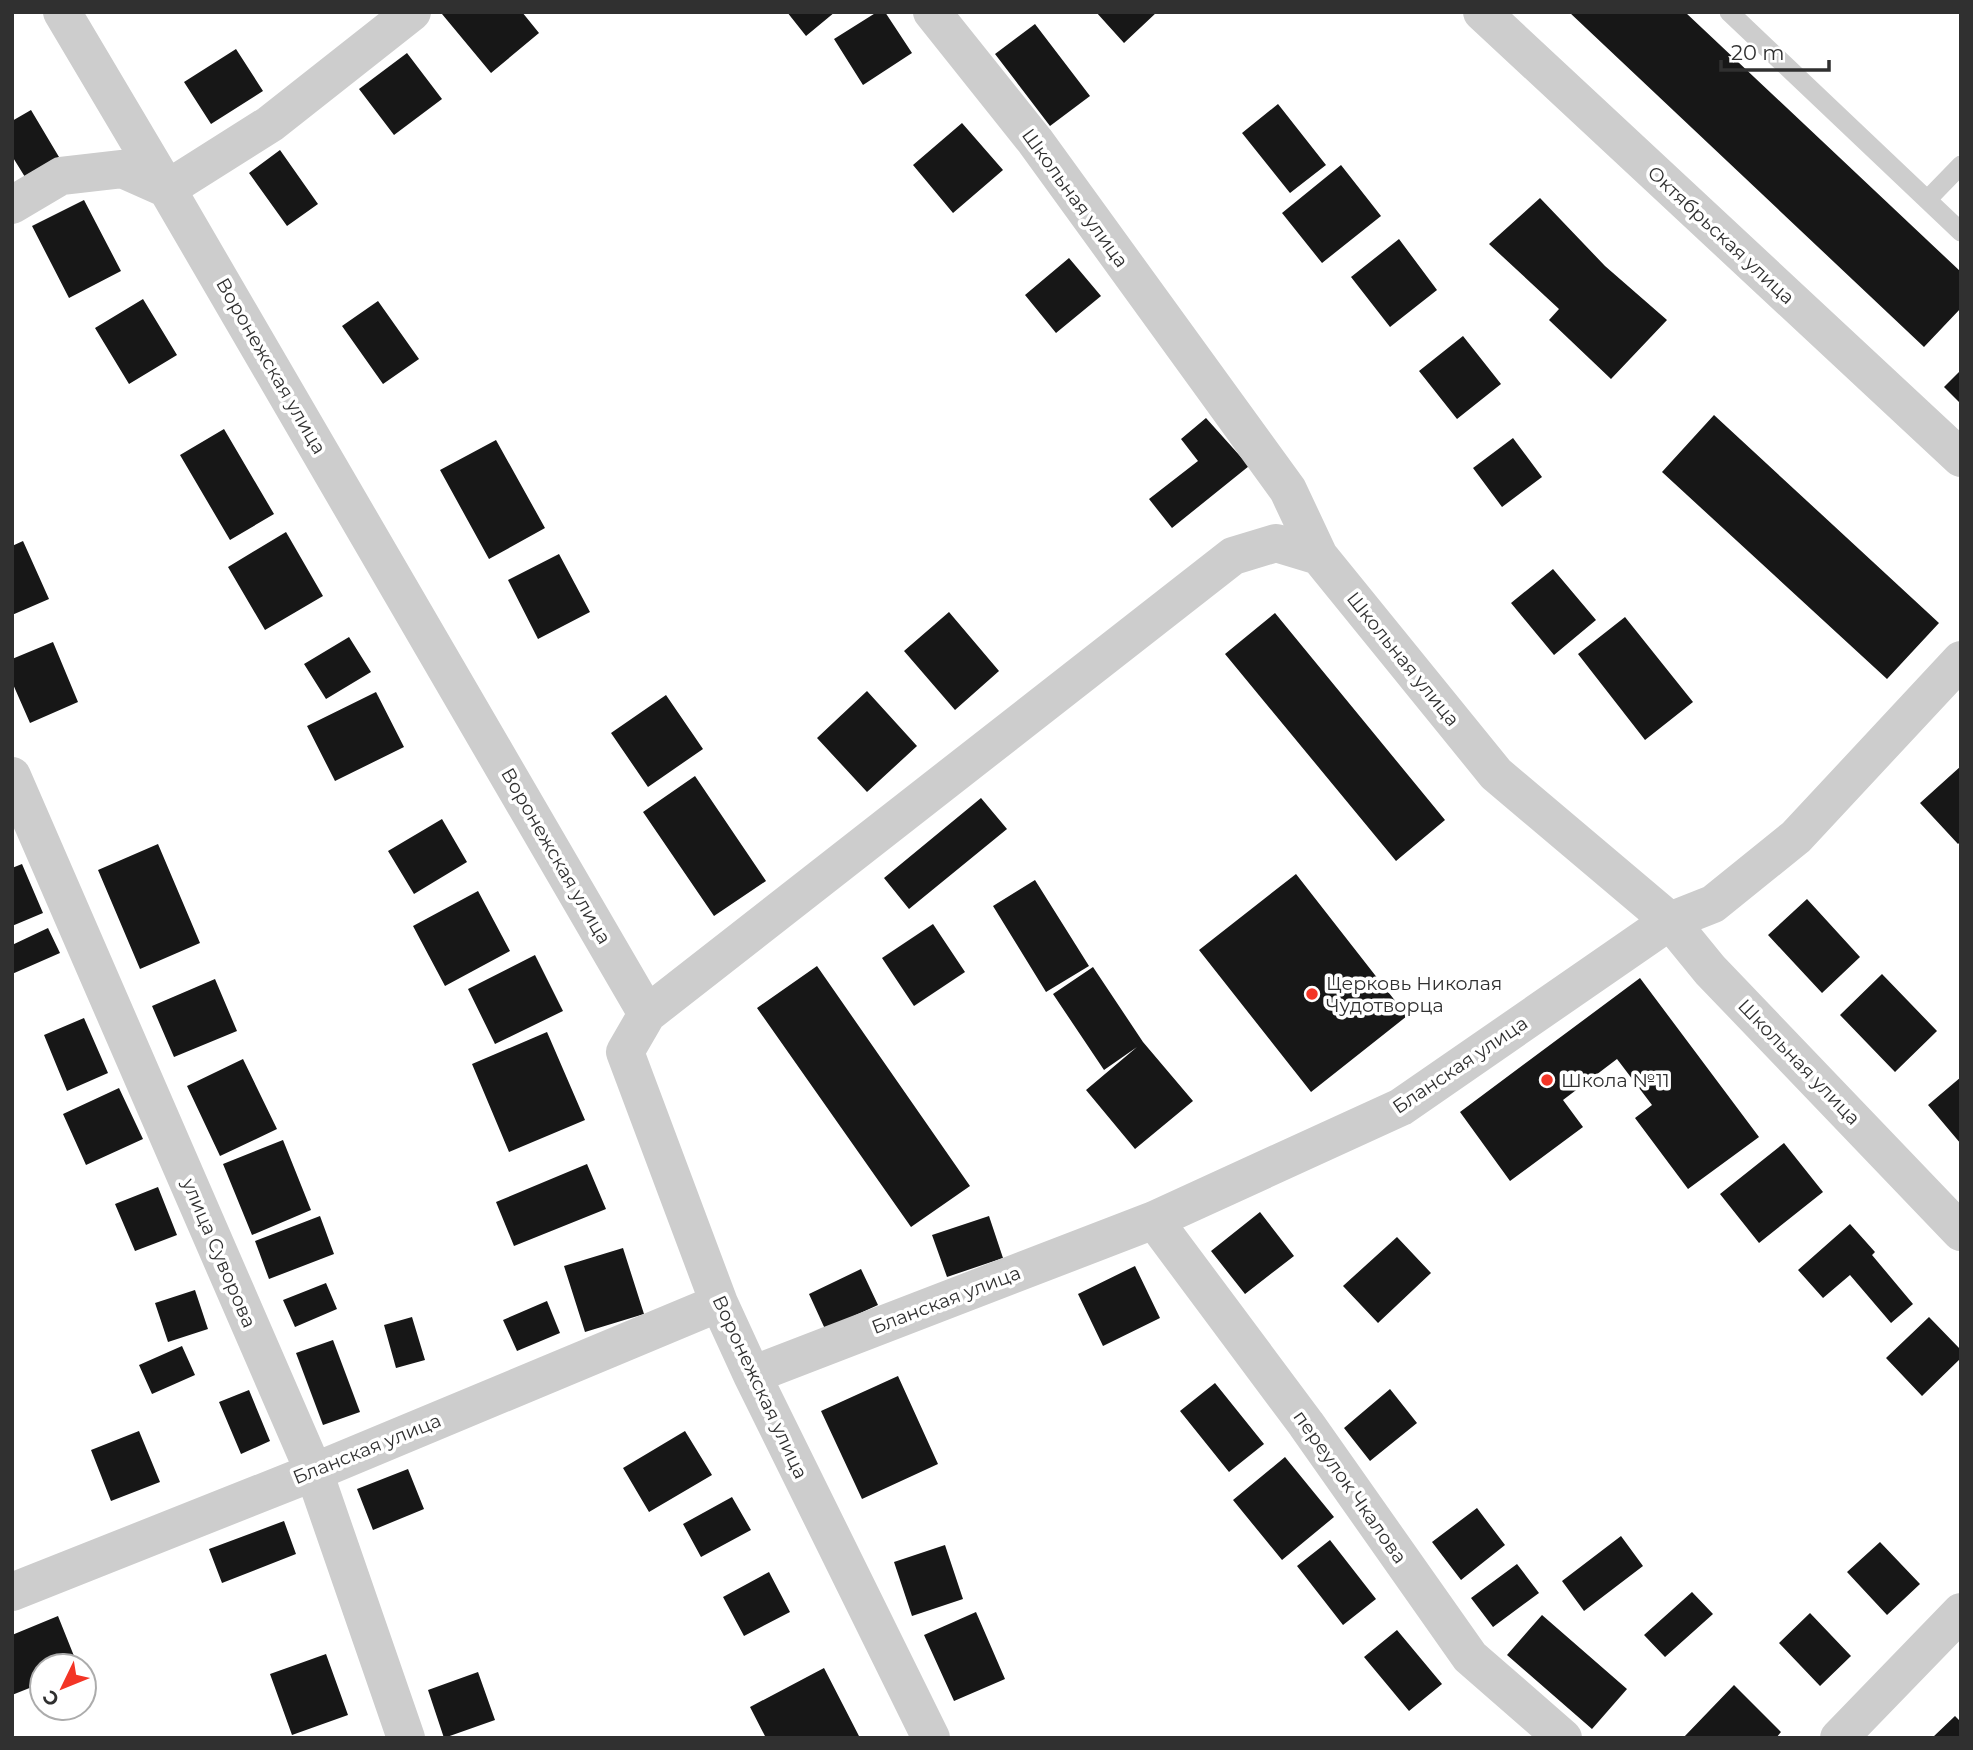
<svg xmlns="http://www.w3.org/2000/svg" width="1973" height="1750" font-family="Montserrat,sans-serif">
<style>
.building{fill:#171717}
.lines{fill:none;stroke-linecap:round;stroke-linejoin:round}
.lane{stroke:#cdcdcd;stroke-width:19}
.street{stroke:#cdcdcd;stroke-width:38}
.poi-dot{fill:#f33526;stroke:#fff;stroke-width:2.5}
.labels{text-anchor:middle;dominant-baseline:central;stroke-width:7;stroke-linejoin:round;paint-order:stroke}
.street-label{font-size:19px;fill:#303030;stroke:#fff}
.poi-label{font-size:19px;fill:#303030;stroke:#fff;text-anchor:start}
</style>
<rect width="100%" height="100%" fill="#fff"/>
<path class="building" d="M444,12H522L539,33L491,73L442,14Z
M787,12H835L806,36Z
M877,12H885L912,53L863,85L834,39Z
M1096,12H1157L1124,43Z
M1569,12H1685L1961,272V308L1924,347Z
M1035,24L1090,96L1050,126L995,54Z
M236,49L263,91L211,124L184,82Z
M407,53L442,99L394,135L359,89Z
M1278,104L1326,165L1290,193L1242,133Z
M31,110L59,157L25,177L12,156V121Z
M962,123L1003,170L953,213L913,165Z
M280,150L318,204L287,226L249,173Z
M1341,165L1381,216L1322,263L1282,213Z
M1540,198L1605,266L1667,320L1611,379L1549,320L1559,309L1489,244Z
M84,200L121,271L69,298L32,226Z
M1399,239L1437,290L1390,327L1351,277Z
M1069,258L1101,296L1056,333L1025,295Z
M143,299L177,355L129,384L95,328Z
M378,301L419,359L383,384L342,326Z
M1463,336L1501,384L1457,419L1419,371Z
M1961,370V404L1944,387Z
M1714,415L1939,623L1887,679L1662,472Z
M1206,418L1249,466L1172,528L1149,499L1198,461L1181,439Z
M224,429L274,514L230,540L180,455Z
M1513,438L1542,477L1502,507L1473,468Z
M496,440L545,528L489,559L440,470Z
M286,532L323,596L265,630L228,567Z
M23,541L49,599L12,615V546Z
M559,554L590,612L538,639L508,580Z
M1553,569L1596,620L1554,655L1511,603Z
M949,612L999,671L955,710L904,651Z
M1275,613L1445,820L1396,861L1225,654Z
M1625,617L1693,702L1645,740L1578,654Z
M349,637L371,672L326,699L304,664Z
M53,642L78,702L30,723L12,682V659Z
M867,691L917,746L867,792L817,738Z
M376,692L404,747L335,781L307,726Z
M666,695L703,749L648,787L611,733Z
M1961,766V841L1958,844L1920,803Z
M695,776L766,881L714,916L643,812Z
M981,798L1007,829L909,909L884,878Z
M442,819L467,862L414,894L388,851Z
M158,844L200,943L140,969L98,870Z
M22,864L43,913L12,926V868Z
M1296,874L1407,1016L1311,1092L1199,950Z
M1035,880L1089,966L1046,992L993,906Z
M478,891L510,951L445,986L413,926Z
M1807,899L1860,957L1822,993L1768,935Z
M933,924L965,972L914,1006L882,958Z
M48,928L60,953L12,974V945Z
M535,955L563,1011L495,1044L468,989Z
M817,966L970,1186L911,1227L757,1008Z
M1093,967L1143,1042L1193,1101L1135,1149L1086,1090L1137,1047L1104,1070L1053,994Z
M1882,974L1937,1031L1895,1072L1840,1015Z
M1640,978L1759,1137L1688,1189L1635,1118L1652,1105L1617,1059L1563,1100L1583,1127L1510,1181L1460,1112Z
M215,979L237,1031L174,1057L152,1006Z
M84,1018L108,1073L67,1091L44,1035Z
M547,1032L585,1120L509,1152L472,1064Z
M243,1059L277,1129L220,1156L187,1086Z
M1961,1077V1144L1928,1105Z
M119,1088L143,1139L86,1165L63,1114Z
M283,1140L311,1210L252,1235L223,1164Z
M1784,1143L1823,1192L1759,1243L1720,1194Z
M587,1164L606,1209L514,1246L496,1202Z
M158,1187L177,1235L135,1251L115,1204Z
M1260,1212L1294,1256L1245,1294L1211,1251Z
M320,1216L334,1254L269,1279L255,1241Z
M989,1216L1003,1258L947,1277L932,1235Z
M1850,1224L1875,1252L1872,1255L1913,1304L1891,1323L1850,1275L1823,1298L1798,1270Z
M1397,1237L1431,1273L1378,1323L1343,1286Z
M623,1248L644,1314L585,1332L564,1266Z
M1135,1266L1160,1318L1103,1346L1078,1294Z
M861,1269L878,1305L825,1329L809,1294Z
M326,1283L337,1309L295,1327L283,1300Z
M195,1290L208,1329L168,1342L155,1303Z
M547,1301L560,1333L517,1351L503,1320Z
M412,1317L425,1360L396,1368L384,1325Z
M1929,1317L1961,1350V1358L1922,1396L1886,1358Z
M333,1340L360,1412L323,1425L296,1353Z
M182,1346L195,1375L152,1394L139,1365Z
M898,1376L938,1464L862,1499L821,1411Z
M1215,1383L1264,1444L1229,1472L1180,1411Z
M1390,1389L1417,1423L1370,1461L1344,1428Z
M249,1390L270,1441L241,1454L219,1402Z
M139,1431L160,1482L111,1501L91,1450Z
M685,1431L712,1475L649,1512L623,1468Z
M1285,1457L1334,1517L1282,1560L1233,1500Z
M408,1469L424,1509L373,1530L357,1489Z
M732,1497L751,1530L701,1557L683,1524Z
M1477,1508L1505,1545L1461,1580L1432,1542Z
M284,1521L296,1554L222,1583L209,1549Z
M1621,1536L1643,1566L1584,1611L1562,1581Z
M1330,1540L1376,1599L1343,1625L1297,1566Z
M1880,1542L1920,1584L1887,1615L1847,1572Z
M945,1545L963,1599L912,1616L894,1562Z
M1517,1564L1539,1593L1493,1627L1471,1598Z
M769,1572L790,1612L744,1636L723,1597Z
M1692,1592L1713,1614L1665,1657L1644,1635Z
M976,1612L1005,1679L954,1701L924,1635Z
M1810,1613L1851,1656L1820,1686L1779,1643Z
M1542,1615L1627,1689L1592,1729L1507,1655Z
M58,1616L78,1666H42V1683L12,1695V1635Z
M1397,1630L1442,1684L1409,1711L1364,1657Z
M326,1654L348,1715L292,1735L270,1674Z
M824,1668L860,1738H766L750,1707Z
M478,1672L495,1720L444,1738L428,1690Z
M1734,1685L1781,1732L1776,1738H1683Z
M1955,1716L1961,1722V1738H1932Z"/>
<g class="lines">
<path class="lane" d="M1729,12L1961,232
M1927,200L1961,165"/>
<path class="street" d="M62,12L167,189L647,1014L625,1052L719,1303L752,1375L931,1738
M932,12L1035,141L1288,490L1319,556L1496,774L1670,921L1710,970L1961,1232
M1482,12L1961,458
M12,205L61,176L122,169L167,189L270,124L412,12
M12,776L314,1472L406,1738
M647,1014L1233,556L1276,543L1319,556
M1154,1220L1306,1424L1470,1657L1563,1738
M752,1375L1154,1220L1401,1107L1670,921L1713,904L1796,837L1961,660
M12,1592L314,1472L719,1303
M1839,1738L1961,1612"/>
</g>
<g class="poi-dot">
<circle cx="1312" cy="994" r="7"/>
<circle cx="1547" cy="1080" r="7"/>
</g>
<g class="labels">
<g class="street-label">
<text transform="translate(1075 198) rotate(54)">Школьная улица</text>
<text transform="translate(1721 235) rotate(43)">Октябрьская улица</text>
<text transform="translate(271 366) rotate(60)">Воронежская улица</text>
<text transform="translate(1403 659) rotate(51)">Школьная улица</text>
<text transform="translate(556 856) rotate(60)">Воронежская улица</text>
<text transform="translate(1799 1062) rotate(46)">Школьная улица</text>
<text transform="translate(1460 1065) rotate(-34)">Бланская улица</text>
<text transform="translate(219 1253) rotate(67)">улица Суворова</text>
<text transform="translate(946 1300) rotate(-21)">Бланская улица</text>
<text transform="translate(760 1387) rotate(65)">Воронежская улица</text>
<text transform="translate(367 1449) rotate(-22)">Бланская улица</text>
<text transform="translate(1350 1487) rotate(55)">переулок Чкалова</text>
</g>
<g class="poi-label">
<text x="1326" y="983">Церковь Николая<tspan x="1326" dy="22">Чудотворца</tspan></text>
<text x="1561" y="1080">Школа №11</text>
</g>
</g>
<rect width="1973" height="1750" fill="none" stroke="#303030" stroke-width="28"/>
<g transform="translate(63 1687) rotate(227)"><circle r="33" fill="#ffffff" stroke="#acacac" stroke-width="2"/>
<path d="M0-5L12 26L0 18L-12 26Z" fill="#f33526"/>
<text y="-10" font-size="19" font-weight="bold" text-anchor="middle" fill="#303030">С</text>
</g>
<path d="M1721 60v10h108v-10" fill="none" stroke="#303030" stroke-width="3.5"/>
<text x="1731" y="60" font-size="21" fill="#303030" stroke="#ffffff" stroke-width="5" paint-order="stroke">20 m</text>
</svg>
